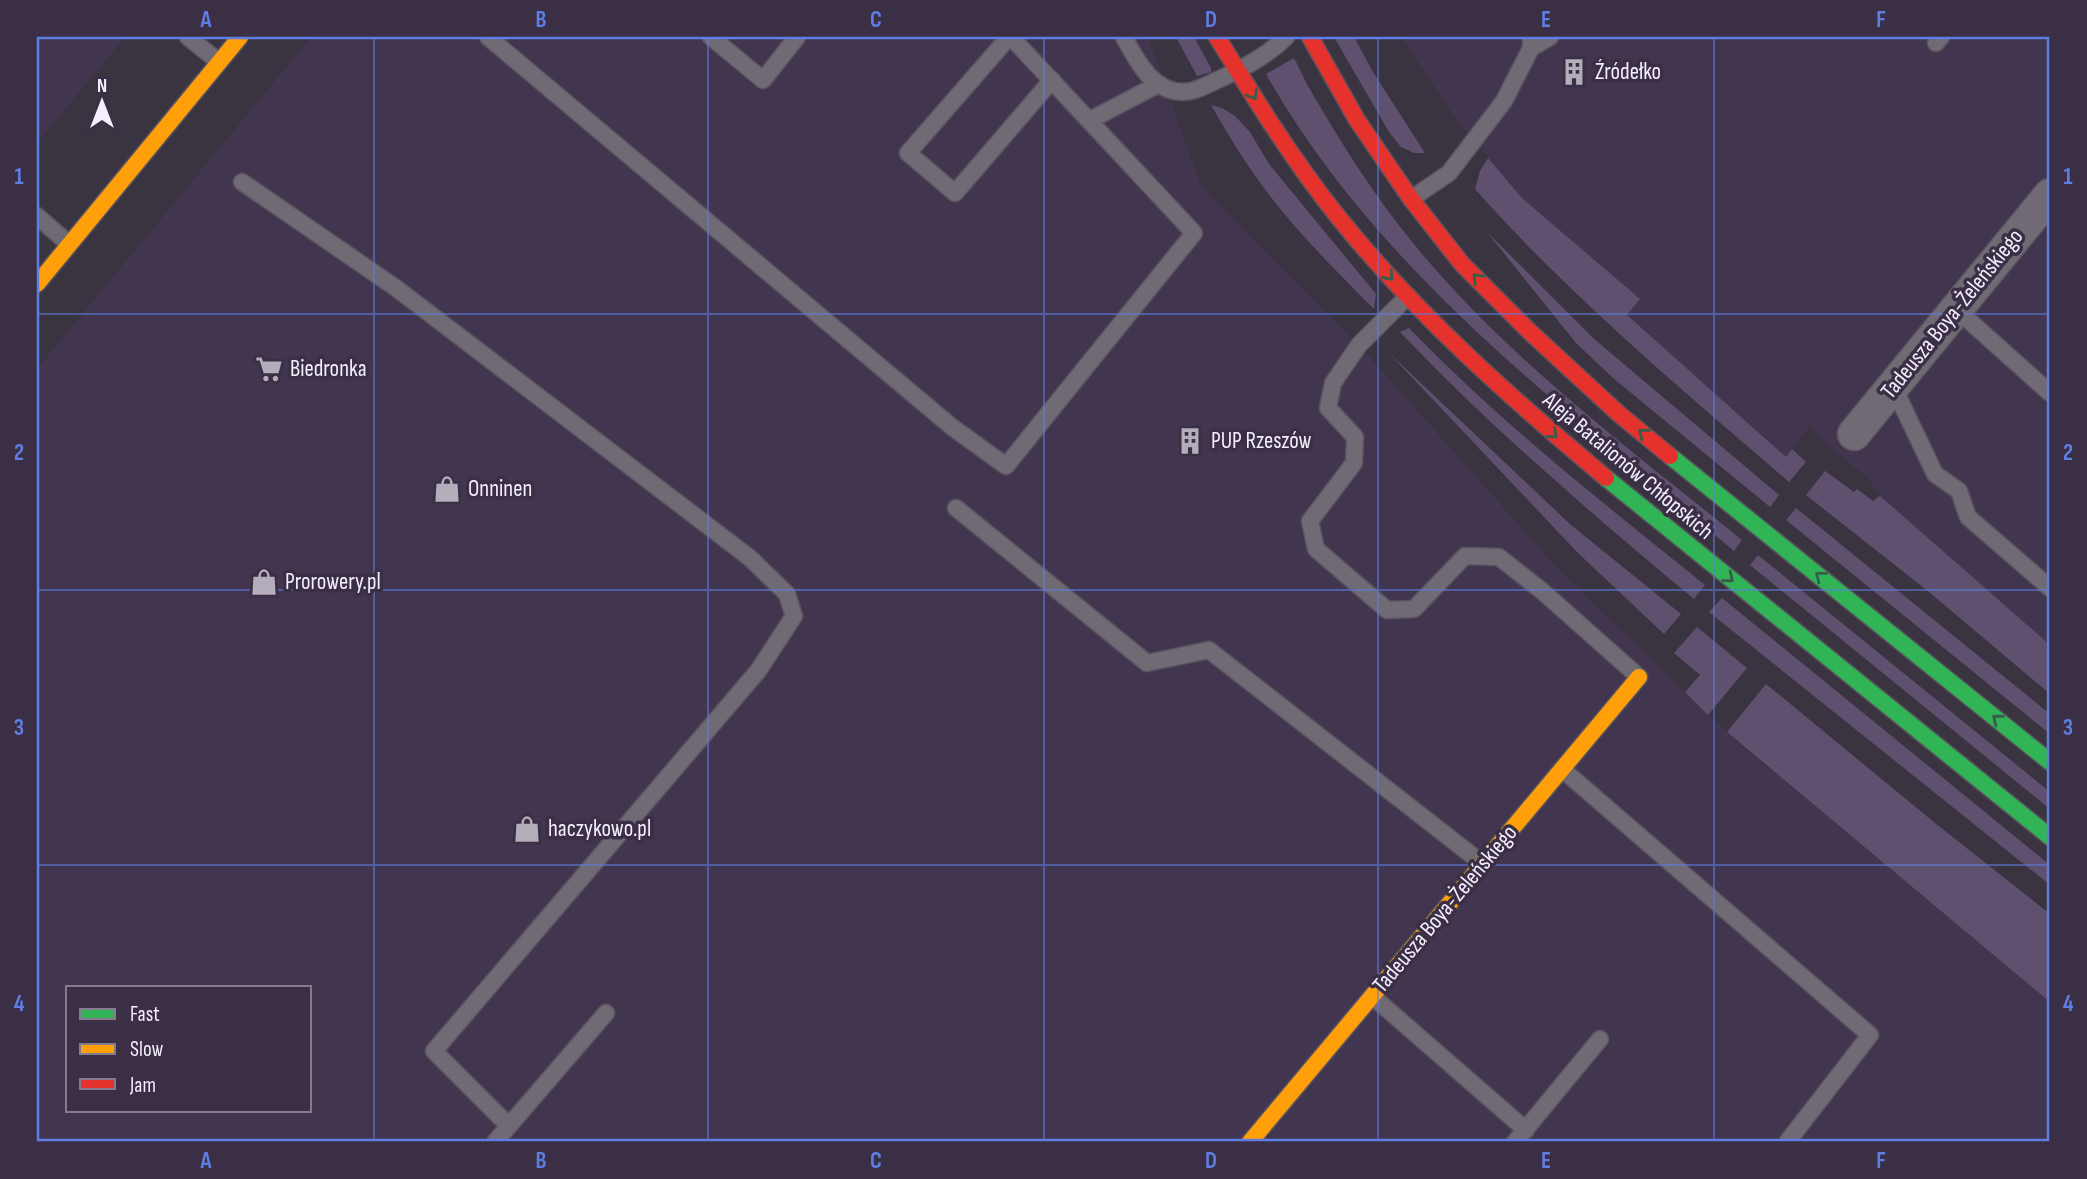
<svg xmlns="http://www.w3.org/2000/svg" width="2087" height="1179" font-family="'Sofia Sans Condensed',sans-serif">
<style>
.built{fill:#42354f;fill-rule:evenodd}
.green{fill:#605070}
.lines{fill:none;stroke-linecap:round;stroke-linejoin:round}
.lane-casing{stroke:#58535e;stroke-width:19}
.street-casing{stroke:#58535e;stroke-width:35}
.fast-casing{stroke:#58535e;stroke-width:19}
.slow-casing{stroke:#58535e;stroke-width:19}
.jam-casing{stroke:#58535e;stroke-width:19}
.lane{stroke:#6f6a74;stroke-width:16}
.street{stroke:#6f6a74;stroke-width:32}
.fast{stroke:#30b455;stroke-width:16}
.slow{stroke:#ff9f0a;stroke-width:16}
.jam{stroke:#e5322d;stroke-width:16}
.oneway{stroke:#365e4b}
.grid{fill:none;stroke:#5e7ee3;stroke-width:2;stroke-opacity:0.55}
.labels{text-anchor:middle;dominant-baseline:central;stroke-width:7;stroke-linejoin:round;paint-order:stroke}
.poi-label{font-size:23px;fill:#f5eefd;stroke:#3a2f45;text-anchor:start}
.street-label{font-size:23px;fill:#f5eefd;stroke:#3a2f45}
.neatline{fill:none;stroke:#5e7ee3;stroke-width:2.5}
.grid-label{font-size:23px;text-anchor:middle;font-weight:bold;fill:#5e7ee3}
</style>
<rect width="100%" height="100%" fill="#3a3440"/>
<path class="built" d="M37,37H125L37,143Z
M311,37H1148L1201,186L1359,345L1560,571L1734,739L2050,1002V1142H37V369ZM68,988H310V1111H68Z
M1401,37H2050V645L1900,516L1880,496L1867,477L1823,441L1810,426L1786,457L1627,315L1639,299L1522,198L1458,122Z"/>
<path class="green" d="M1176,37H1194L1211,68V72L1197,76Z
M1334,37H1354L1373,72L1425,153H1414L1401,147L1389,132Z
M1294,58C1299,67 1303,77 1308,86C1341,143 1376,199 1418,249C1511,361 1630,449 1742,540L1734,551C1564,408 1377,271 1266,74Z
M1211,105L1222,108L1235,116L1250,132L1269,164L1376,294L1374,309C1328,263 1281,216 1245,161C1233,143 1222,124 1211,105Z
M1488,158L1522,198L1640,299L1627,315L1786,457L1792,449L1806,462L1789,482C1680,388 1571,297 1475,189L1480,171Z
M1487,232L1593,338L1779,495L1770,507L1613,378L1576,343Z
M1409,328C1500,422 1603,503 1705,585L1694,599C1592,514 1491,428 1400,332Z
M1389,353L1571,525L1681,614L1664,634L1578,553Z
M1825,471L1854,492L1857,489L1873,501L1880,496L2050,645V694L1929,592L1806,495Z
M1796,508L2050,714V734L1786,520Z
M1758,555L2050,792V809L1750,565Z
M1722,598L2050,865V885L1709,612Z
M1697,627L1747,668L1708,715L1685,692L1700,675L1674,653Z
M1766,684L1935,823L2050,914V1002L1727,732Z"/>
<g class="lines">
<defs>
<path id="lane" d="M188,37L219,62
M488,37L952,427L1006,466L1194,233L1011,37
M711,37L763,80L797,37
M1009,37L908,153L955,193L1052,80
M1124,37C1137,62 1156,98 1191,91C1201,89 1212,82 1222,78C1245,67 1268,55 1286,37
M1936,43L1941,37
M1531,48L1550,37
M1090,120L1159,84
M242,182L396,288L750,558L787,594L794,616L758,671L434,1051L509,1126
M1411,199L1449,173L1504,101L1531,48V37
M37,216L69,244
M1408,296L1359,345L1333,383L1328,408L1355,437L1354,463L1310,521L1316,549L1387,610L1414,609L1465,556L1499,557L1542,591L1639,677
M1956,309L2050,393
M1893,386L1935,474L1959,491L1968,517L2050,588
M956,508L1147,663L1209,650L1483,864
M1562,769L1870,1035L1788,1141
M1372,996L1526,1130
M495,1142L606,1013
M1515,1142L1600,1039"/>
<path id="street" d="M1854,434L2050,195"/>
<path id="fast" d="M1670,456L2050,762
M1606,478L2050,837"/>
<path id="slow" d="M37,284L240,37
M1250,1142L1639,677"/>
<path id="jam" d="M1217,37C1255,99 1293,161 1339,218C1417,315 1511,398 1606,478
M1310,37L1357,120L1411,199L1462,264L1530,332L1619,414L1670,456"/>
</defs>
<use href="#lane" class="lane-casing"/>
<use href="#street" class="street-casing"/>
<use href="#fast" class="fast-casing"/>
<use href="#slow" class="slow-casing"/>
<use href="#jam" class="jam-casing"/>
<use href="#lane" class="lane"/>
<use href="#street" class="street"/>
<use href="#fast" class="fast"/>
<use href="#slow" class="slow"/>
<use href="#jam" class="jam"/>
</g>
<defs><path id="oneway-chevron" d="M-2-3.5L2.5 0L-2 3.5" fill="none" stroke-width="1.6" stroke-linecap="round" stroke-linejoin="round" transform="scale(1.75)"/></defs>
<g class="oneway">
<use href="#oneway-chevron" transform="translate(1253 95) rotate(58)"/>
<use href="#oneway-chevron" transform="translate(1389 276) rotate(48)"/>
<use href="#oneway-chevron" transform="translate(1477 278) rotate(-135)"/>
<use href="#oneway-chevron" transform="translate(1643 433) rotate(-141)"/>
<use href="#oneway-chevron" transform="translate(1553 434) rotate(40)"/>
<use href="#oneway-chevron" transform="translate(1820 576) rotate(-141)"/>
<use href="#oneway-chevron" transform="translate(1729 578) rotate(39)"/>
<use href="#oneway-chevron" transform="translate(1997 719) rotate(-141)"/>
</g>
<path class="grid" d="M374,37V1142M708,37V1142M1044,37V1142M1378,37V1142M1714,37V1142M37,314H2050M37,590H2050M37,865H2050"/>
<defs>
<symbol id="building-bare" viewBox="-9 -9 18 18"><path d="M-4-6H4V6H1V3H-1V6H-4ZM-2.5-4.3h1.7v1.8h-1.7ZM.8-4.3h1.7v1.8H.8ZM-2.5-1h1.7V.8h-1.7ZM.8-1h1.7V.8H.8Z" fill="#b4adbb" stroke="#3a2f45" stroke-width="2.5" paint-order="stroke"/></symbol>
<symbol id="supermarket-bare" viewBox="-9 -9 18 18"><path d="M-6-5.5h2.5l.6 2H6L4.5 2H-2.5L-4.4-4H-6ZM-1.5 3.2a1.3 1.3 0 1 0 .1 0ZM3 3.2a1.3 1.3 0 1 0 .1 0Z" fill="#b4adbb" stroke="#3a2f45" stroke-width="2.5" paint-order="stroke"/></symbol>
<symbol id="shop-bare" viewBox="-9 -9 18 18"><path d="M-5-2.5h2.3a2.7 3.5 0 0 1 5.4 0H5L5.5 6h-11ZM-1.5-2.5h3a1.5 2.3 0 0 0-3 0Z" fill="#b4adbb" stroke="#3a2f45" stroke-width="2.5" paint-order="stroke"/></symbol>
</defs>
<g fill-rule="evenodd">
<use href="#building-bare" x="1555" y="53" width="38" height="38"/>
<use href="#supermarket-bare" x="250" y="350" width="38" height="38"/>
<use href="#building-bare" x="1171" y="422" width="38" height="38"/>
<use href="#shop-bare" x="428" y="470" width="38" height="38"/>
<use href="#shop-bare" x="245" y="563" width="38" height="38"/>
<use href="#shop-bare" x="508" y="810" width="38" height="38"/>
</g>
<g class="labels">
<g class="poi-label">
<text x="1595" y="72">Źródełko</text>
<text x="290" y="369">Biedronka</text>
<text x="1211" y="441">PUP Rzeszów</text>
<text x="468" y="489">Onninen</text>
<text x="285" y="582">Prorowery.pl</text>
<text x="548" y="829">haczykowo.pl</text>
</g>
<g class="street-label">
<text transform="translate(1952 314) rotate(-51)">Tadeusza Boya-Żeleńskiego</text>
<text transform="translate(1628 466) rotate(40)">Aleja Batalionów Chłopskich</text>
<text transform="translate(1445 909) rotate(-50)">Tadeusza Boya-Żeleńskiego</text>
</g>
</g>
<rect width="2087" height="1179" fill="none" stroke="#3a2f45" stroke-width="77"/>
<rect x="66" y="986" width="245" height="126" fill="#3a2f45" stroke="#857b8f" stroke-width="2"/>
<rect x="80" y="1009" width="35" height="10" fill="#30b455" stroke="#857b8f" stroke-width="2"/>
<text x="130" y="1021" font-size="21" fill="#f5eefd">Fast</text>
<rect x="80" y="1044" width="35" height="10" fill="#ff9f0a" stroke="#857b8f" stroke-width="2"/>
<text x="130" y="1056" font-size="21" fill="#f5eefd">Slow</text>
<rect x="80" y="1079" width="35" height="10" fill="#e5322d" stroke="#857b8f" stroke-width="2"/>
<text x="130" y="1092" font-size="21" fill="#f5eefd">Jam</text>
<g transform="translate(102 102)" stroke="#3a2f45" stroke-width="5" paint-order="stroke">
<path d="M0-5L12 26L0 18L-12 26Z" fill="#f5eefd"/>
<text y="-10" font-size="19" font-weight="bold" text-anchor="middle" fill="#f5eefd">N</text>
</g>
<rect x="38" y="38" width="2010" height="1102" class="neatline"/>
<g class="grid-label">
<text x="206" y="27">A</text>
<text x="541" y="27">B</text>
<text x="876" y="27">C</text>
<text x="1211" y="27">D</text>
<text x="1546" y="27">E</text>
<text x="1881" y="27">F</text>
<text x="19" y="184">1</text>
<text x="2068" y="184">1</text>
<text x="19" y="460">2</text>
<text x="2068" y="460">2</text>
<text x="19" y="735">3</text>
<text x="2068" y="735">3</text>
<text x="19" y="1011">4</text>
<text x="2068" y="1011">4</text>
<text x="206" y="1168">A</text>
<text x="541" y="1168">B</text>
<text x="876" y="1168">C</text>
<text x="1211" y="1168">D</text>
<text x="1546" y="1168">E</text>
<text x="1881" y="1168">F</text>
</g>
</svg>
